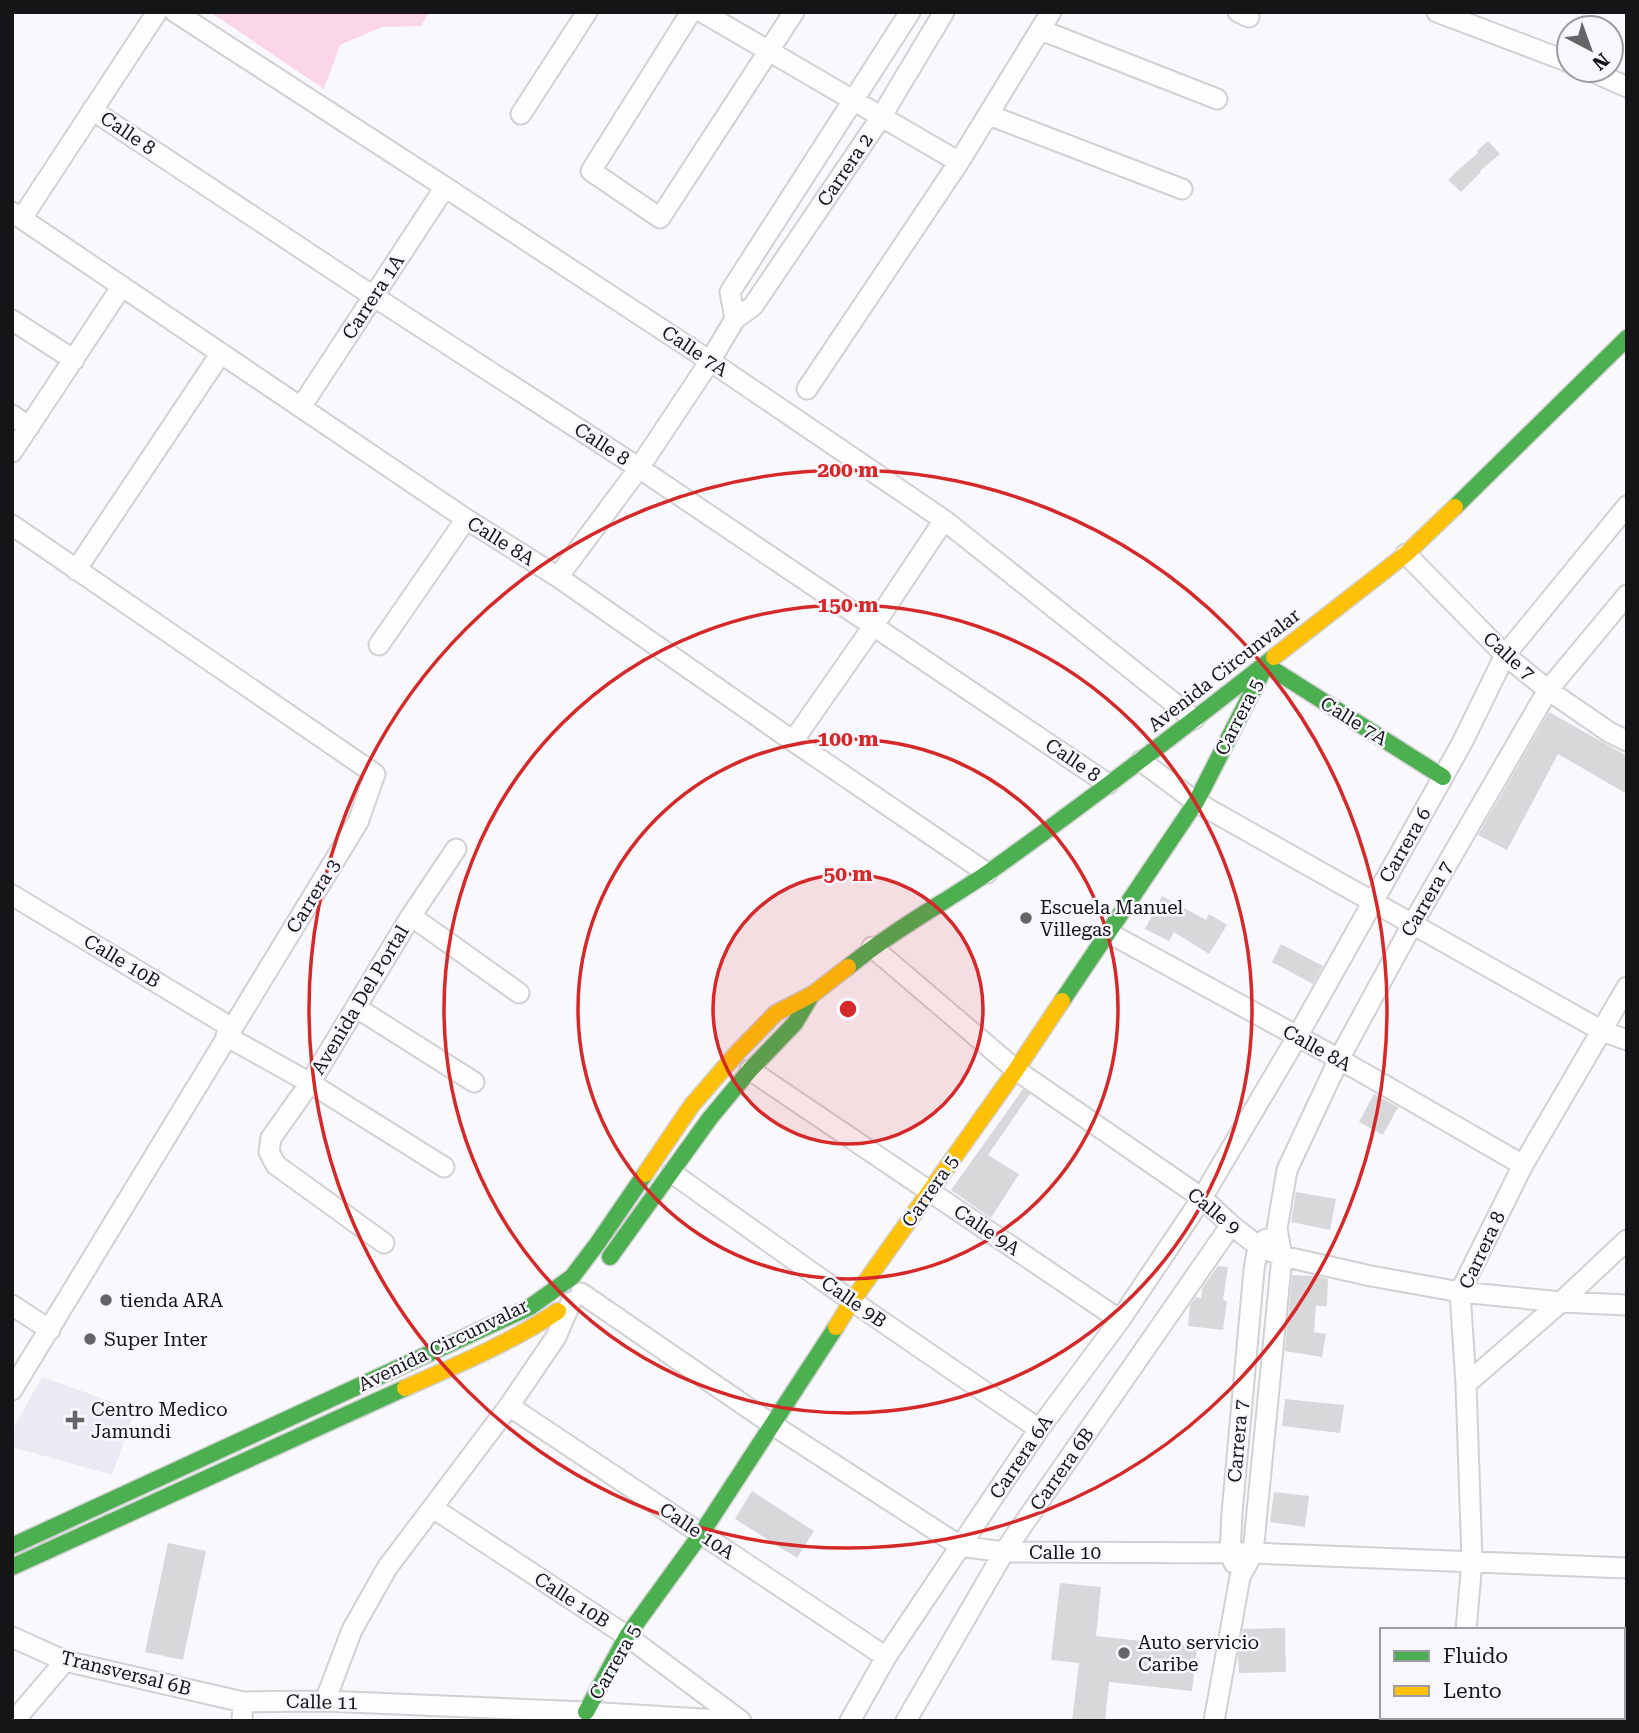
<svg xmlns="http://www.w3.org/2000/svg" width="1639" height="1733" font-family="'Roboto Serif',serif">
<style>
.built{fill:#ebeaf4}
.green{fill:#fad6e7}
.building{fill:#d8d8db}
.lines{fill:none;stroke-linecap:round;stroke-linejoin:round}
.street-casing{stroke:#d1d0d3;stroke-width:23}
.fast-casing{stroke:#d1d0d3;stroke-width:19}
.slow-casing{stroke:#d1d0d3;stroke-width:19}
.street{stroke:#fefeff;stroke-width:19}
.fast{stroke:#4caf50;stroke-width:16}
.slow{stroke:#ffc107;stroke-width:16}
.ring{fill:none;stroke:#d62828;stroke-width:3.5}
.poi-dot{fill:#656467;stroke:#f8f7fd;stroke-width:2.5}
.labels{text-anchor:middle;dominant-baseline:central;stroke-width:5;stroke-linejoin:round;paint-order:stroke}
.street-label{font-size:19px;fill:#151517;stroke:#f8f7fd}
.poi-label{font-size:19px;fill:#151517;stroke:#f8f7fd;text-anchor:start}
.centre{fill:#d62828;stroke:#f8f7fd;stroke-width:3.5}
.ring-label{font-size:21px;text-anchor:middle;font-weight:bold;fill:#d62828;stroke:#f8f7fd;stroke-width:5;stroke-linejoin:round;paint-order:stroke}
</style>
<rect width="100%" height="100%" fill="#f9f8fc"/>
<path class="built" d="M42,1377L135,1410L112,1475L12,1447V1430Z"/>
<path class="green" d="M210,12H429L421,26L382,27L340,45L324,89Z"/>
<path class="building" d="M1488,141L1500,154L1480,171L1481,172L1461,192L1448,180L1458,170L1478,153L1477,151Z
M1549,712L1627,756V794L1558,754L1507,850L1478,835Z
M1162,896L1206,920L1209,914L1227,925L1209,954L1174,932L1169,941L1145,929Z
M1281,944L1323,966L1313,984L1272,962Z
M1023,1089L1030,1094L988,1155L1019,1174L991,1218L951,1190Z
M1374,1094L1398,1107L1383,1135L1359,1122Z
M1296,1192L1336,1199L1330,1230L1291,1222Z
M1218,1266L1228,1267L1223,1300L1227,1301L1223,1330L1188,1326L1190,1305L1196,1297L1201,1298L1202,1288Z
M1292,1275L1315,1276L1328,1279L1327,1306H1316L1314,1332L1326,1334L1322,1357L1285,1351Z
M1285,1399L1344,1405L1340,1433L1282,1426Z
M752,1491L814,1531L797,1558L735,1519Z
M1274,1492L1309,1496L1305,1527L1270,1522Z
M168,1543L206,1551L183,1660L145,1652Z
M1060,1583L1101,1587L1096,1636L1197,1647L1192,1691L1109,1682L1105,1721H1072L1079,1663L1051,1660Z
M1285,1628L1286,1672L1239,1673L1238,1654L1243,1629Z"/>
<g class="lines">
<defs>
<path id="street" d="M175,12L445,187L710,361L944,520L1194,719
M691,12L591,171L660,218L794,12
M702,12L959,162
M1238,12L1249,17
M1437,12L1569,62
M1041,30L1217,99
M1589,70L1627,87
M92,110L373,296L639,468L1108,784
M521,114L587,12
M989,115L1182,189
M12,212L466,519L558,577L793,741L987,873
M22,218L157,12
M735,319L730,292L910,12
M12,320L74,360
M807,389L959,162L1051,12
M301,407L445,187
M12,415L29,427
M12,452L122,286
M12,525L375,774L358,822L12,1390
M1406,554L1505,655L1548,690L1609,732L1627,741
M76,570L221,353
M558,577L639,468L710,361L735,319L753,306L881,117L944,12
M379,645L466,519
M793,741L874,625L944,520
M1141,761L1196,802L1602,1031L1627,1040
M12,895L232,1028
M411,916L519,993
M1109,933L1339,1059L1523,1165
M872,947L1016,1070L1202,1198L1231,1225L1258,1246L1282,1256L1371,1276L1460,1292L1561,1302L1627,1305
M357,1008L474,1082
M226,1036L310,1083L444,1167
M750,1070L1120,1320
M672,1173L852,1301L1039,1429
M384,1243L276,1165L269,1152L271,1138L310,1083L411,916L456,849
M581,1293L773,1425L960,1546L1004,1552L1253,1553L1627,1568
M12,1305L50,1330
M1466,1384L1561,1302L1627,1240
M509,1406L886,1657
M433,1508L627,1636L741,1721
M1234,1563L1230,1554L1232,1513L1254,1270L1258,1246L1266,1239
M1466,1630L1472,1561L1466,1384L1460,1292L1523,1165L1627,987
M12,1637L65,1661L243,1702L325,1701L586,1712L736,1721
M325,1701L352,1630L387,1568L509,1406L556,1337L571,1302
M14,1721L65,1661
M242,1721L243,1702
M850,1721L886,1657L1039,1429L1120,1320L1202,1198L1297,1037L1443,777L1463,741L1505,655L1627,506
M906,1721L1004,1552L1231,1225
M1214,1721L1240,1577L1253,1553L1282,1256L1277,1229L1287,1170L1339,1059L1413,923L1548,690L1627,595
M1458,1721V1717"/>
<path id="fast" d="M1455,507L1627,338
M848,967C892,931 942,904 989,872C1086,803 1180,731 1274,657
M1062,1001L1196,802L1266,665L1443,777
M610,1257L710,1118L750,1070L795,1023L811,996
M12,1546L530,1307L572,1277L597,1244L645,1174
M12,1567L405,1388
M586,1712L627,1636L701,1534L836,1327"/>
<path id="slow" d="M1274,657L1406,554L1455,507
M645,1174L692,1105L738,1052L776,1013L813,994L848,967
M836,1327L852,1301L1016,1070L1062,1001
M405,1388C457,1365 510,1343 558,1311"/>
</defs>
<use href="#street" class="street-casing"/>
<use href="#fast" class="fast-casing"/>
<use href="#slow" class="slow-casing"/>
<use href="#street" class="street"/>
<use href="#fast" class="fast"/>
<use href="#slow" class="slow"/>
</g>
<circle cx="848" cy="1009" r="135" fill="#d62828" fill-opacity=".12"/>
<g class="ring">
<circle cx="848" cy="1009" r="135"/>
<circle cx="848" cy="1009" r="270"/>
<circle cx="848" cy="1009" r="404"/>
<circle cx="848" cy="1009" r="539"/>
</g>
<g class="poi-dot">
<circle cx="1026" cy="918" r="7"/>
<circle cx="106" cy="1300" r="7"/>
<circle cx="90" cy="1339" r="7"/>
<path d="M71.5 1409.5h7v7h7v7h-7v7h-7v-7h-7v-7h7z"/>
<circle cx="1124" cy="1653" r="7"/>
</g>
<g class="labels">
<g class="street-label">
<text transform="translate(128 133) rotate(34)">Calle 8</text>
<text transform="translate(845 170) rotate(-56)">Carrera 2</text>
<text transform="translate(373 297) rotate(-57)">Carrera 1A</text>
<text transform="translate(695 351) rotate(34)">Calle 7A</text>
<text transform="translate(602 444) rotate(33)">Calle 8</text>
<text transform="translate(501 541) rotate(32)">Calle 8A</text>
<text transform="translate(1509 656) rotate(42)">Calle 7</text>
<text transform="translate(1224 670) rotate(-38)">Avenida Circunvalar</text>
<text transform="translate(1239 717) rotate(-63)">Carrera 5</text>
<text transform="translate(1354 721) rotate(32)">Calle 7A</text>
<text transform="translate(1073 760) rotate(34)">Calle 8</text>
<text transform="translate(1405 845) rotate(-60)">Carrera 6</text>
<text transform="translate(313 896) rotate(-58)">Carrera 3</text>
<text transform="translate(1427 899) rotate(-60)">Carrera 7</text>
<text transform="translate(122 961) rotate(31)">Calle 10B</text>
<text transform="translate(360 1000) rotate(-59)">Avenida Del Portal</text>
<text transform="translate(1317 1048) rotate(29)">Calle 8A</text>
<text transform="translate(930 1191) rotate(-55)">Carrera 5</text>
<text transform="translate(1214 1211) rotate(39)">Calle 9</text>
<text transform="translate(987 1230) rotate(34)">Calle 9A</text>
<text transform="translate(1482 1250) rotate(-65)">Carrera 8</text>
<text transform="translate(854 1302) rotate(35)">Calle 9B</text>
<text transform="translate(443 1345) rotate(-26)">Avenida Circunvalar</text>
<text transform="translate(1238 1441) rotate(-85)">Carrera 7</text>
<text transform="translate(1021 1457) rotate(-56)">Carrera 6A</text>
<text transform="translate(1062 1469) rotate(-55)">Carrera 6B</text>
<text transform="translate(697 1531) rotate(34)">Calle 10A</text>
<text x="1065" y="1552">Calle 10</text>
<text transform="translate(572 1600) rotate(33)">Calle 10B</text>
<text transform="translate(615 1662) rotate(-60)">Carrera 5</text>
<text transform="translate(126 1673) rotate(14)">Transversal 6B</text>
<text transform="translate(322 1702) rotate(1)">Calle 11</text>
</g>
<g class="poi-label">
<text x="1040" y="907">Escuela Manuel<tspan x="1040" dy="22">Villegas</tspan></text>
<text x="120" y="1300">tienda ARA</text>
<text x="104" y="1339">Super Inter</text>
<text x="91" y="1409">Centro Medico<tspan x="91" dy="22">Jamundi</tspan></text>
<text x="1138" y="1642">Auto servicio<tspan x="1138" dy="22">Caribe</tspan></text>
</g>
</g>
<circle cx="848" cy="1009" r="10" class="centre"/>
<g class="ring-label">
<text x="848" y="477">200 m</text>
<text x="848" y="612">150 m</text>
<text x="848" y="746">100 m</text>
<text x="848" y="881">50 m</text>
</g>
<rect width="1639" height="1733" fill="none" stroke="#151517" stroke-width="28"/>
<rect x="1380" y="1628" width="245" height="91" fill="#f8f7fd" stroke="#9d9da1" stroke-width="2"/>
<rect x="1394" y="1651" width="35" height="10" fill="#4caf50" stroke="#9d9da1" stroke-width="2"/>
<text x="1443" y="1663" font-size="21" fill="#151517">Fluido</text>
<rect x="1394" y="1686" width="35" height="10" fill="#ffc107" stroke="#9d9da1" stroke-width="2"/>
<text x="1443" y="1698" font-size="21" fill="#151517">Lento</text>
<g transform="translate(1590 49) rotate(139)"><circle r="33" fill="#f8f7fd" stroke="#9d9da1" stroke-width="2"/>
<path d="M0-5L12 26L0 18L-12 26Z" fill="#656467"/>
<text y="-10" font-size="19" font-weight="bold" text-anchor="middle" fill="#151517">N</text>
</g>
</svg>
